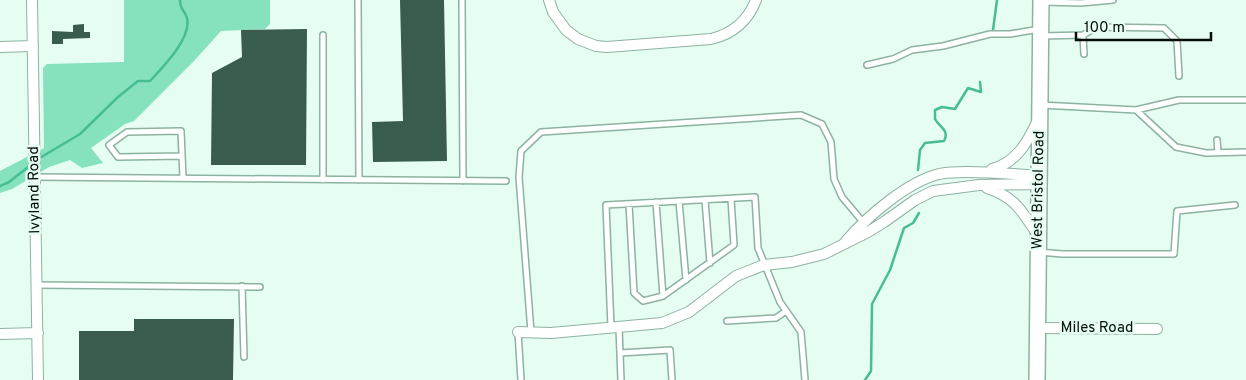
<svg xmlns="http://www.w3.org/2000/svg" width="1246" height="380" font-family="Overpass,sans-serif">
<style>
.green{fill:#86e2bc}
.lines{fill:none;stroke-linecap:round;stroke-linejoin:round}
.stream{stroke:#46bd92;stroke-width:2.5}
.building{fill:#3a5c4d}
.service-casing{stroke:#8db2a1;stroke-width:8}
.minor-casing{stroke:#8db2a1;stroke-width:12}
.secondary-casing{stroke:#8db2a1;stroke-width:18}
.service{stroke:#fff;stroke-width:5}
.minor{stroke:#fff;stroke-width:10}
.secondary{stroke:#fff;stroke-width:15}
.labels{text-anchor:middle;dominant-baseline:central;stroke-width:5;stroke-linejoin:round;paint-order:stroke}
.street-label{font-size:15px;fill:#030e09;stroke:#e6fdf2}
</style>
<rect width="100%" height="100%" fill="#e6fdf2"/>
<path class="green" d="M124,0H270V24L265,29L221,31L194,61L134,121L125,124L91,148L103,163L82,168L70,160L49,167L12,189L0,193V171L44,148L43,68L47,64L124,62Z"/>
<g class="lines">
<path class="stream" d="M993,30L997,0
M38,159L80,134L118,97L138,81H150C162,68 192,38 187,18C185,10 180,11 180,0
M918,170L920,150L925,143L944,141C950,130 939,127 935,119C935,118 935,112 935,110L942,107L955,109L968,88L981,92L980,82
M0,186L9,182L32,164
M865,380L871,371L872,304L890,270L904,228L913,223L919,213"/>
</g>
<path class="building" d="M400,0H444L447,161L373,162L372,122L403,121Z
M84,24V32H90V38L63,39V44H52V31L73,32V25Z
M307,29L306,165H211L212,73L242,57L241,30Z
M134,319H234L233,380H79V331H134Z"/>
<g class="lines">
<defs>
<path id="service" d="M358,0L359,180
M462,0L463,181
M1042,2L1081,3L1113,0
M323,35V180
M1083,35L1097,27L1164,28L1177,41L1179,76
M1041,36L1083,35L1084,54
M867,65L893,59L912,50L943,46L990,34H1010L1040,29
M1041,105L1136,110L1179,100H1246
M1136,110L1176,147L1206,153L1246,152
M1217,140L1218,152
M182,156L118,157L109,145L127,132L181,131L183,178
M35,177L506,181
M705,200L710,263
M679,201L686,280
M656,202L663,296
M629,204L634,293L643,301L663,296L734,245L731,199
M1039,252L1062,254H1174L1177,211L1235,205
M37,285L260,287
M242,286L244,357
M727,321L776,318L786,311
M611,327L606,205L755,197L758,248L780,302L801,332L805,380
M619,328L621,380
M518,332L521,380
M531,332L519,177L521,151L541,132L801,115L822,124L831,142L834,179L842,197L863,222
M620,353L670,350L672,380"/>
<path id="minor" d="M32,0L38,380
M549,0L553,12L566,30L578,39L596,46L607,47L711,39C732,34 748,21 756,0
M0,47L33,46
M992,169C1016,163 1028,142 1038,120
M987,188C1017,198 1021,211 1039,236
M846,241C868,216 907,182 939,174C948,172 957,172 966,172C991,172 1015,174 1039,176
M1038,328L1157,329
M518,332L551,333L662,323L689,312L736,276L764,265L792,262L824,254L868,232L884,222L915,200L933,191L979,185L1039,184
M0,334L38,333"/>
<path id="secondary" d="M1037,380L1041,0"/>
</defs>
<use href="#service" class="service-casing"/>
<use href="#minor" class="minor-casing"/>
<use href="#secondary" class="secondary-casing"/>
<use href="#service" class="service"/>
<use href="#minor" class="minor"/>
<use href="#secondary" class="secondary"/>
</g>
<g class="labels">
<g class="street-label">
<text transform="translate(35 190) rotate(-91)">Ivyland Road</text>
<text transform="translate(1039 190) rotate(-89)">West Bristol Road</text>
<text x="1097" y="328">Miles Road</text>
</g>
</g>
<path d="M1076 32v8h135v-8" fill="none" stroke="#030e09" stroke-width="2.5"/>
<text x="1084" y="32" font-size="15" fill="#030e09" stroke="#e6fdf2" stroke-width="4" paint-order="stroke">100 m</text>
</svg>
